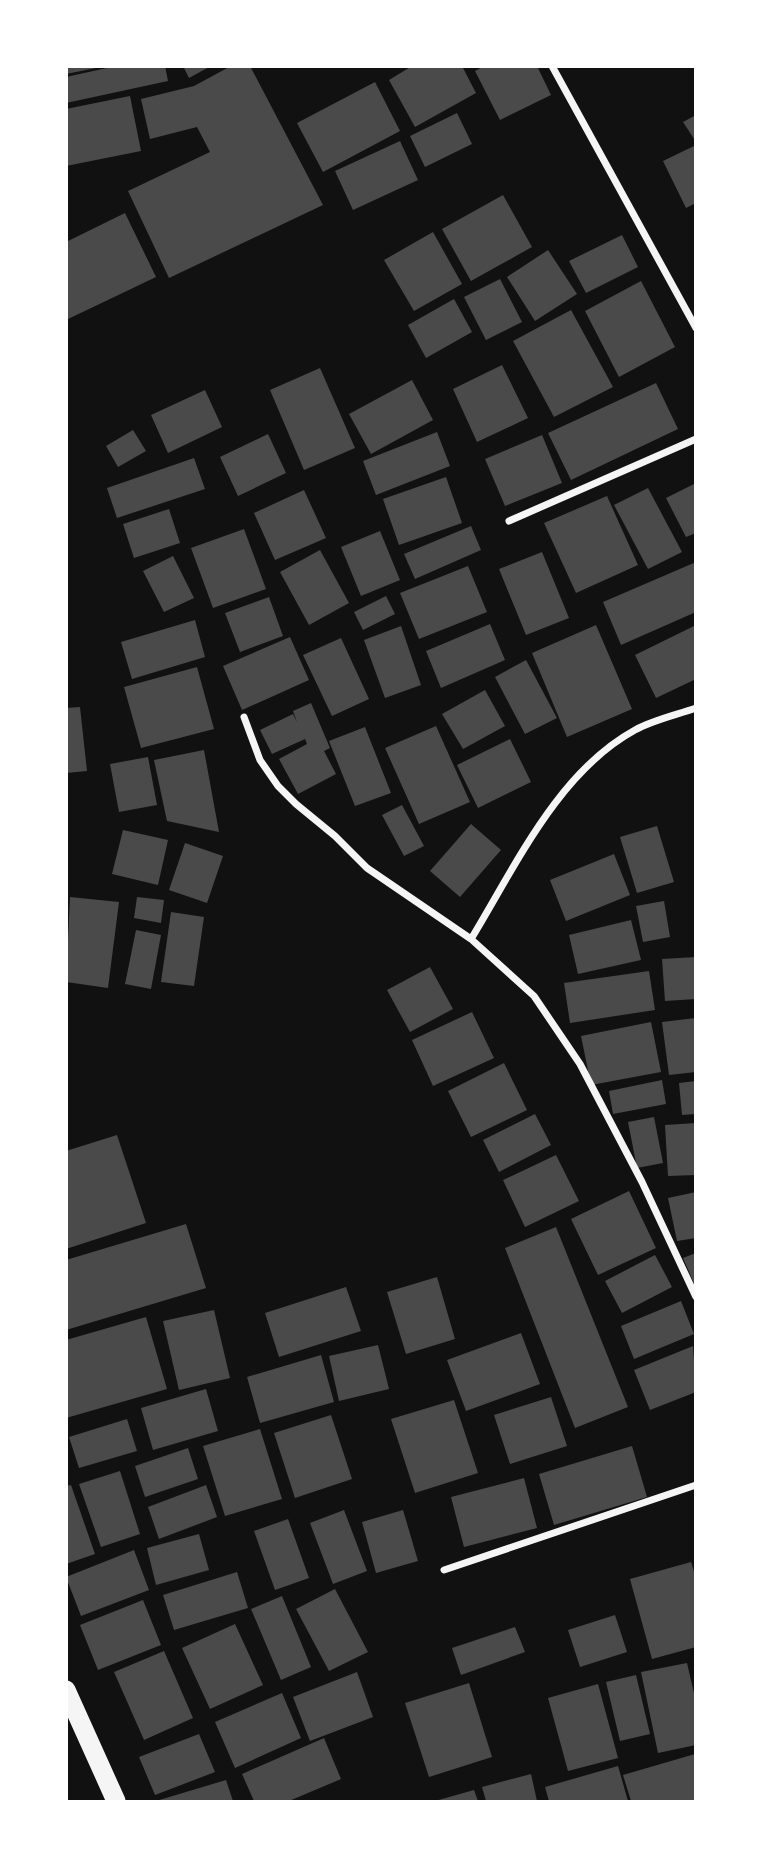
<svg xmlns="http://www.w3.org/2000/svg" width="762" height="1868" font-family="Quicksand,sans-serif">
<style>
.building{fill:#4a4a4a}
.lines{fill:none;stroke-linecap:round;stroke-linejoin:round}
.minor{stroke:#f5f5f5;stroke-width:7}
.trunk{stroke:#f5f5f5;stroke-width:19}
</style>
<rect width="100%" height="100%" fill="#111"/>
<path class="building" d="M66,66H96V68L66,74Z
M116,66H165L168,81L66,103V77Z
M183,66H211L189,78Z
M231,66H250L323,205L169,278L128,191L210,152L197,127L150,139L141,99L194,86Z
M412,66H462L476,93L415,127L389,80Z
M484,66H537L551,95L500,120L475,71Z
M375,82L400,131L323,172L297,123Z
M130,96L141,151L66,166V109Z
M457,113L472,144L425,167L410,136Z
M696,115V142L683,122Z
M400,141L418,180L353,210L335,171Z
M696,145V203L686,208L663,161Z
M503,195L532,247L471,281L442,229Z
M125,213L156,277L66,320V242Z
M433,232L462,284L414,311L384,260Z
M622,235L638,267L586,293L569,261Z
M548,250L577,294L535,321L507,277Z
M500,279L522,322L486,340L464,297Z
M641,281L675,347L619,377L585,311Z
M454,299L472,332L426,358L408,325Z
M571,310L613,387L554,417L513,341Z
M502,365L528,418L477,442L453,389Z
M320,368L355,448L304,470L270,390Z
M412,380L433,420L371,454L349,414Z
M656,383L678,429L571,480L548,433Z
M205,390L222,427L168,453L151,415Z
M133,430L146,451L118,467L106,446Z
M437,432L450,466L376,495L363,461Z
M268,434L286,473L238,496L220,457Z
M542,435L562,483L505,506L485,459Z
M194,458L205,489L117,518L107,488Z
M446,477L462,523L399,545L383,499Z
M694,484L696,533L686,537L666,498Z
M648,488L682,552L648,569L614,505Z
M304,490L326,538L275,560L254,513Z
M607,496L638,565L576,593L544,523Z
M169,509L180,543L134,558L123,524Z
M471,526L481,550L415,579L404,554Z
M244,529L266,589L213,608L191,548Z
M380,531L400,580L361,596L341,547Z
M320,550L349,603L309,625L280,572Z
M542,552L569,618L526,635L499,569Z
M173,556L194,598L164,612L143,571Z
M696,562V612L621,645L603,602Z
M468,566L487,612L419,639L400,593Z
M386,596L395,614L363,630L354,612Z
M269,597L283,636L240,652L225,613Z
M195,620L205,657L132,679L121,642Z
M490,624L505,660L441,688L426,651Z
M596,625L632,709L567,737L532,653Z
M696,625V679L656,698L635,655Z
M401,626L421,685L385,698L364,640Z
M290,637L309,680L242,710L223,666Z
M341,638L369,699L332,716L303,655Z
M526,660L557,718L525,734L495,677Z
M197,667L214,729L141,748L124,687Z
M485,690L505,726L463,749L442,714Z
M311,703L330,748L324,751L336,774L298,794L279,759L307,744L305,739L272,754L260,730L293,714L297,722L293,711Z
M80,707L87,771L66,773V708Z
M436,726L470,802L419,824L385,748Z
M365,727L391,793L355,806L329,741Z
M510,739L531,782L478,808L457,765Z
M204,750L219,832L167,821L154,760Z
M148,757L157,805L119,812L110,764Z
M402,805L424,846L404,856L382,815Z
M471,824L501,850L460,897L430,871Z
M657,826L674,882L637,893L620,837Z
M123,830L168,840L158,885L112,874Z
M185,843L223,856L207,903L169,890Z
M614,854L630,895L566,921L550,880Z
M70,897L119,902L108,988L66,982Z
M137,897L164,900L161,923L134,918Z
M664,901L670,937L643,942L636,906Z
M171,912L204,917L194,986L161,982Z
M631,920L641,960L578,974L569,935Z
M136,930L161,935L151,989L125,984Z
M696,957V999L665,1001L662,959Z
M430,967L453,1009L410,1032L387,990Z
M649,971L655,1010L570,1023L564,983Z
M472,1012L494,1058L433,1086L412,1040Z
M696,1018V1072L669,1075L662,1022Z
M651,1022L661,1072L591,1085L581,1036Z
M504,1063L527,1110L471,1137L448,1091Z
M662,1080L666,1104L613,1114L609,1091Z
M696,1081V1114L682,1115L679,1083Z
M535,1114L551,1145L499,1172L483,1140Z
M654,1117L663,1163L637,1168L628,1122Z
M696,1123V1175L668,1176L665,1125Z
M117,1135L146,1223L66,1249V1151Z
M556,1155L579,1201L525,1227L503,1180Z
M629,1191L656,1248L598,1275L571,1219Z
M696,1192V1238L677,1241L668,1198Z
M186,1224L206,1288L66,1330V1260Z
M556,1227L628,1407L575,1428L505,1248Z
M696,1253V1288L683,1258Z
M655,1255L672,1287L622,1313L605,1281Z
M437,1277L455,1339L406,1354L387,1292Z
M346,1287L361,1331L279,1357L265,1313Z
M681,1301L694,1334L634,1359L621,1326Z
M214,1310L230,1378L179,1390L163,1321Z
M146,1317L167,1389L66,1418V1340Z
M521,1333L540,1384L466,1411L447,1360Z
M378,1345L389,1389L339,1401L329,1356Z
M693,1346L696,1392L650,1410L634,1370Z
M321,1355L334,1402L260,1423L247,1377Z
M206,1389L218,1431L153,1450L141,1408Z
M551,1397L567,1446L510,1464L494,1415Z
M454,1400L478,1473L415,1493L391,1419Z
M331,1415L352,1479L295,1498L274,1433Z
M127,1419L137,1451L79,1468L69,1437Z
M260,1429L282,1499L225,1516L203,1446Z
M632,1446L647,1497L554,1525L539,1474Z
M188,1448L198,1479L145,1497L135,1466Z
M120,1471L140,1534L101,1547L79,1484Z
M524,1478L537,1528L464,1547L451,1497Z
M71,1485L95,1554L66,1564V1486Z
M206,1485L217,1517L159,1539L148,1507Z
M344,1510L367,1571L333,1584L310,1523Z
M403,1510L418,1561L376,1573L362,1522Z
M288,1519L309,1578L275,1590L254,1531Z
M199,1534L209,1570L156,1585L147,1548Z
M134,1550L149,1590L81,1616L66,1577Z
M691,1562L696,1578V1647L652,1659L630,1579Z
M237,1572L248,1608L174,1630L163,1595Z
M335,1589L368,1652L329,1671L296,1609Z
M282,1596L311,1667L281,1680L251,1609Z
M143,1600L161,1645L98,1670L80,1625Z
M615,1615L627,1652L580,1667L568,1630Z
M235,1624L263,1685L210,1709L182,1648Z
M515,1627L525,1652L461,1675L452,1648Z
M164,1651L193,1718L144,1740L114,1672Z
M687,1663L696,1702V1745L658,1753L641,1672Z
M357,1672L373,1717L310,1741L293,1697Z
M636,1675L650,1734L620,1741L606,1682Z
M469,1683L492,1757L429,1777L405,1703Z
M598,1684L618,1758L568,1771L548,1698Z
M282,1693L301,1738L235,1768L215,1722Z
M199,1734L215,1772L155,1795L139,1757Z
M324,1738L341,1779L289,1801H254L242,1774Z
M695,1754L696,1801H631L623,1775Z
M618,1766L628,1801H549L545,1787Z
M531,1774L537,1801H486L482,1787Z
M226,1780L233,1801H156Z
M474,1790L478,1801H435Z"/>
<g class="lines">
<path class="minor" d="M552,66L696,328
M509,521L696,439
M244,717L260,760L278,786L296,804L335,836L367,868L471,939L534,996L580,1064L642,1182L696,1297
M471,939C515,867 558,772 635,730C653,720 676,715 696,708
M444,1570L696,1485"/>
<path class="trunk" d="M66,1690L116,1801"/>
</g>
<rect width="762" height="1868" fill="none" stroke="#ffffff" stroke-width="136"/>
</svg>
